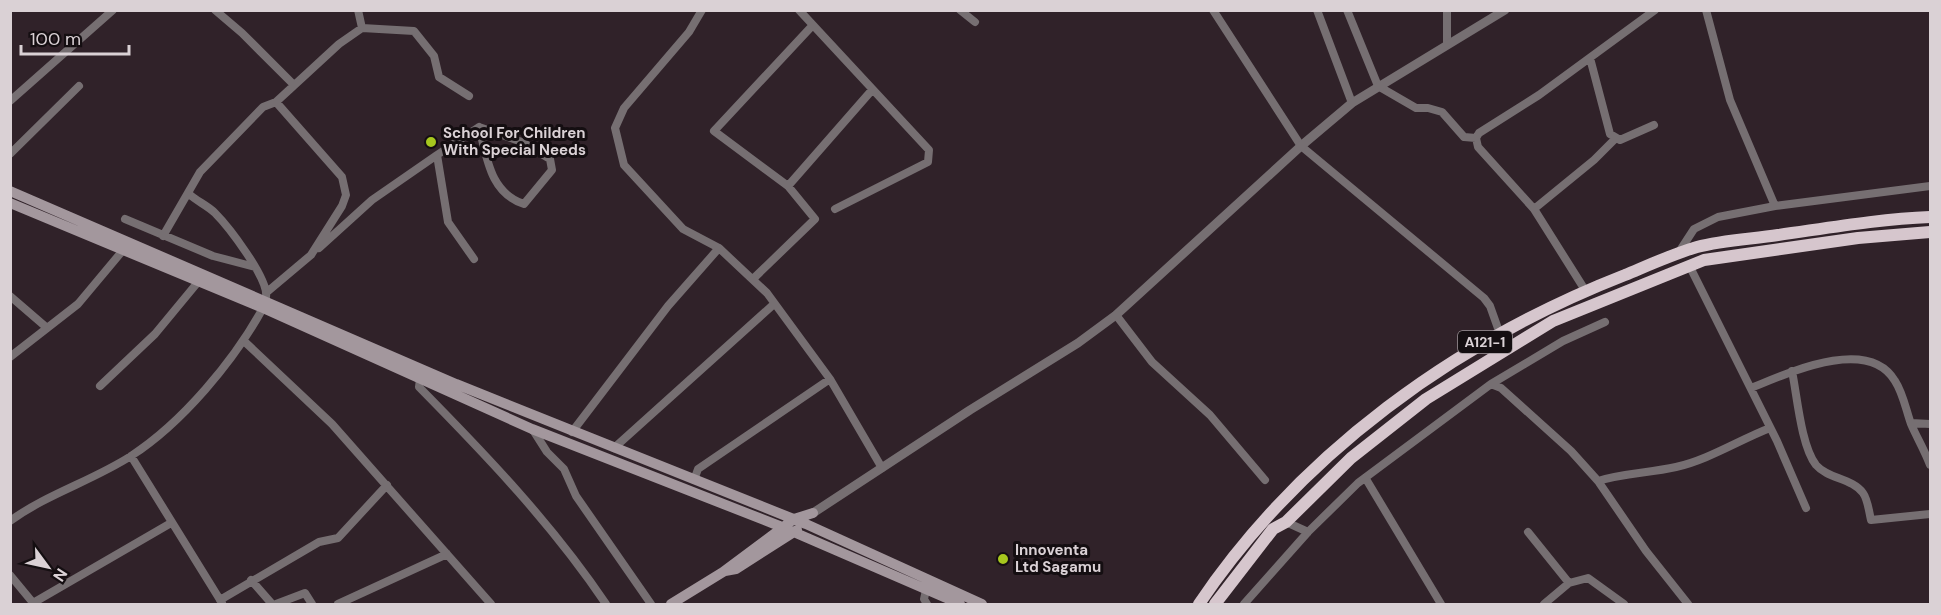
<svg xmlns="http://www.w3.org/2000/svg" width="1941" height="615" font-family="'DM Sans',sans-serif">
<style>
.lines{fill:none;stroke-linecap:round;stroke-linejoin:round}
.minor{stroke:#766f72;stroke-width:8}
.tertiary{stroke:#766f72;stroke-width:9}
.secondary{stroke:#a3979d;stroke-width:10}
.trunk{stroke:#d6c6cd;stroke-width:12}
.poi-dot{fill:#a7c71e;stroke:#140e11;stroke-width:2}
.labels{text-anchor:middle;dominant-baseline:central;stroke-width:6;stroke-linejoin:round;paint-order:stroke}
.shield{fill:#140e11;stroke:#9f969a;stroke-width:1.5}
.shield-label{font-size:14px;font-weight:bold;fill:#dad1d5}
.poi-label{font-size:15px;font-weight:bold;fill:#dad1d5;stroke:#140e11;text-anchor:start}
</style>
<rect width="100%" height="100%" fill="#302229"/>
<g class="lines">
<path class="minor" d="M215,10L242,33L293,84
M358,10L362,28
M702,10L689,32L624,108L615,128L624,165L683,229L719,248L767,293L830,379L882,468
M799,10L929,150L928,162L835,209
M960,10L975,22
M1213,10L1301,146L1484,298L1490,306L1500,334
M1317,10L1352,103
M1347,10L1378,86L1416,108H1428L1442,112L1464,137L1476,138
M1447,10V44
M1706,10L1730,100L1775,206
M1590,58L1610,134L1620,140L1654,125
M10,101L113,10
M479,127L522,142L550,159L552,170L524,204C490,193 487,158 479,127Z
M10,154L79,86
M788,186L714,131L812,26
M188,193C196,201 207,205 215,213C228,226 269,279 266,297
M1534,209L1594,160L1615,139
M125,219L213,256L255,267
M163,236L200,172L263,107L276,102L339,44L362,28L414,31L434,56L439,77L469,96
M319,248L372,200L437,155
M1679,252L1694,229L1718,217L1775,206L1930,186
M474,259L448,222L437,155L479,127
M1689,265L1777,441L1806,508
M754,278L815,219L788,186L872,90
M1585,290L1534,209L1478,147L1476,138L1479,133L1539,95L1655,10
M267,292L311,255L342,206L346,195L342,177L276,102
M10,296L46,327
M1116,315L1152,362L1210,415L1265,480
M245,342L332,424L491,604
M10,357L78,304L124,249
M1792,371C1797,395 1801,446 1816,465C1828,479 1852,478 1863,493C1868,500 1869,512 1871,520L1930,514
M420,379L419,387C487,456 552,524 606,604
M1491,384L1563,341L1605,322
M100,386L155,334L198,282
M1751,388C1786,374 1868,335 1895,381C1903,393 1906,410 1911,424C1917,438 1925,451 1930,465
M1911,423L1930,424
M533,430L547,452L564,469L576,496L651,604
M572,432L668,306L719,248
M614,448L774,304
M131,456L222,603
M1366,479L1441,604
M694,480L698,469L830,379
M1598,481C1624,473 1650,473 1676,467C1708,460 1739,440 1770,428
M10,521C47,494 92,481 131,456C182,423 234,361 263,308
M1286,522L1308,532
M1528,532L1569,583
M10,575L34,604
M251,580L272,604
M926,590L924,599L927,604
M220,600L319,542L338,538L387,485
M33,603L171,523
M276,604L305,593L312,604
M338,604L447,554
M1244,604L1308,532L1358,483L1491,384L1501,388L1571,451L1598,481L1646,551L1688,604
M1544,604L1569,583L1588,578L1624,604"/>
<path class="tertiary" d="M813,513L970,410L1078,343L1116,315L1301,146L1352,103L1505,10"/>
<path class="secondary" d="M10,191L456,384L806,524L982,604
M10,203L263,308L532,429L782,527L960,604
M725,571L736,569L797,530
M671,604L723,572L794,519L813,513"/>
<path class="trunk" d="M1199,604C1301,453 1456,341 1625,275C1649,265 1673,254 1697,247C1723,240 1752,239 1778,235C1828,228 1879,219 1930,217
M1215,604L1273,529L1286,522L1351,458L1426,399L1553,321L1704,260L1858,238L1930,232"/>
</g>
<g class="poi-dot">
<circle cx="431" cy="142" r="6"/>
<circle cx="1003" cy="559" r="6"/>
</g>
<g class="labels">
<rect class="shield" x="1458" y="331" width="54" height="22" rx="4.5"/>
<g class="shield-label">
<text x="1485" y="342">A121-1</text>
</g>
<g class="poi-label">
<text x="443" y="133">School For Children<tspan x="443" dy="17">With Special Needs</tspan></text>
<text x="1015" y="550">Innoventa<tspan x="1015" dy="17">Ltd Sagamu</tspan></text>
</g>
</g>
<rect width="1941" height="615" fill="none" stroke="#dad1d5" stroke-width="24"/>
<g transform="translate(48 567) rotate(123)" stroke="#140e11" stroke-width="4.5" paint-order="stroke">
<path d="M0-4.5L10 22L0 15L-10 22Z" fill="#dad1d5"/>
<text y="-9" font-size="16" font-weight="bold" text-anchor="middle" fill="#dad1d5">N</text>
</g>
<path d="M21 45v9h108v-9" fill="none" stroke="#dad1d5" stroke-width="3"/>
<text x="30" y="45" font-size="18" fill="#dad1d5" stroke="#140e11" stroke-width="4.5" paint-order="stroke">100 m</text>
</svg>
